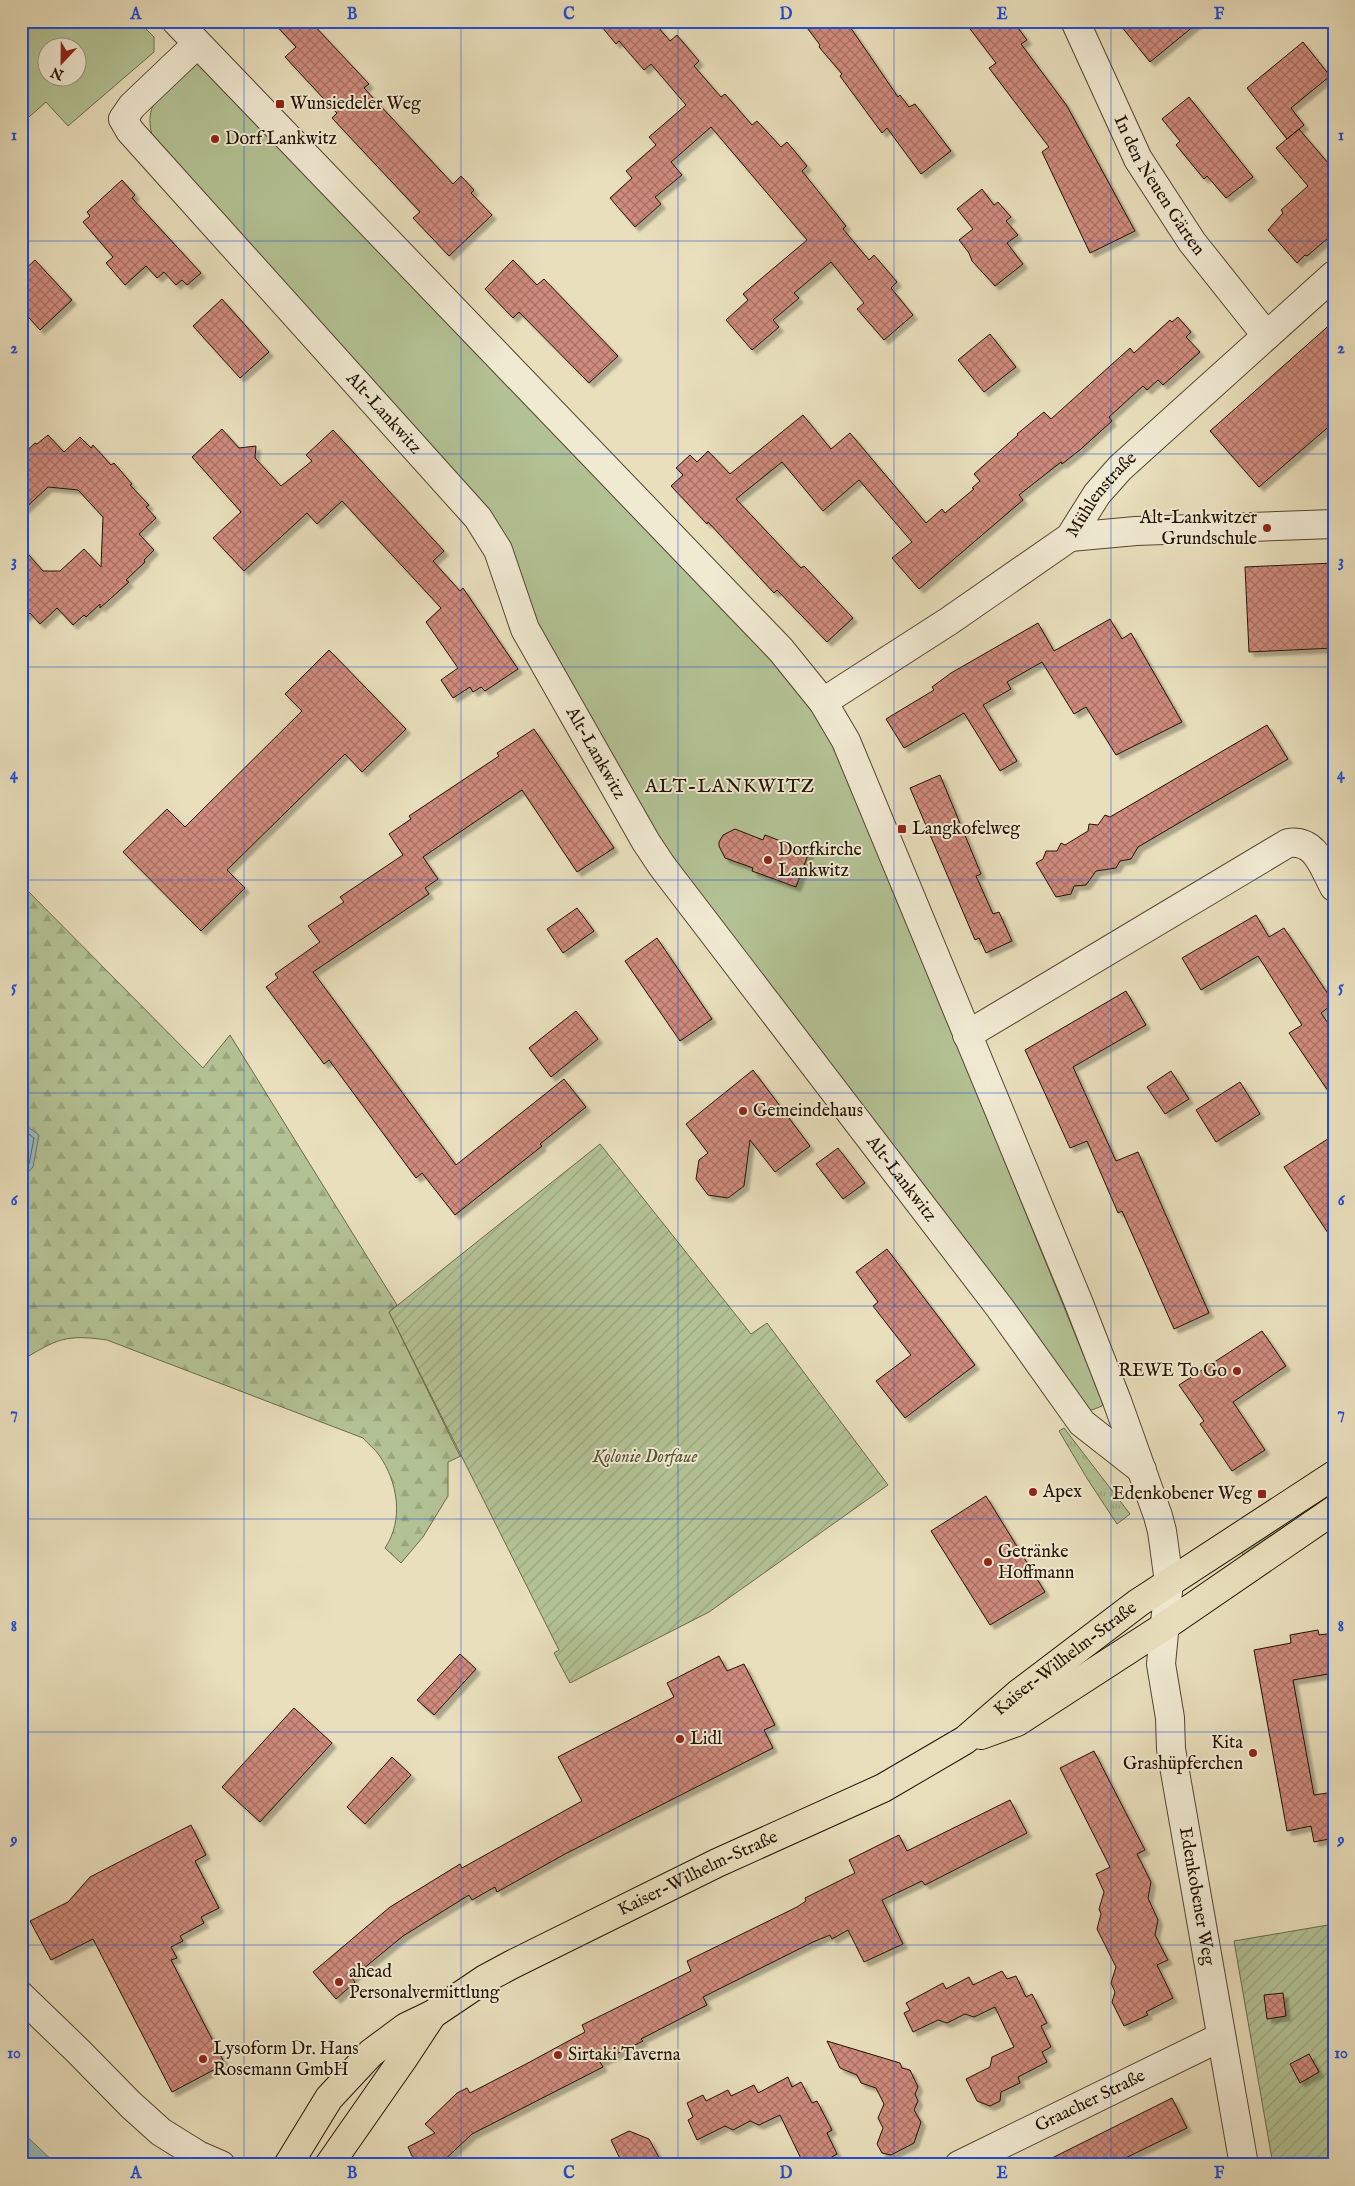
<svg xmlns="http://www.w3.org/2000/svg" width="1355" height="2186" font-family="'IM FELL English',serif">
<style>
.grass{fill:url(#grass-tufts);stroke:#6a6a4b}
.forest{fill:url(#forest-firs);stroke:#6a6a4b}
.park{fill:#b3c294;stroke:#6a6a4b;fill-rule:evenodd}
.garden{fill:url(#garden-furrows);stroke:#6a6a4b}
.water{fill:#99bbb8;stroke:#69776f}
.lines{fill:none;stroke-linecap:round;stroke-linejoin:round}
.shore{stroke:#5d665d;stroke-width:1}
.building{fill:url(#building-cross-hatch);stroke:#211202;filter:url(#shadow)}
.minor-casing{stroke:#534530;stroke-width:30}
.major-casing{stroke:#211202;stroke-width:30}
.minor{stroke:#f1ead3;stroke-width:28}
.major{stroke:#e9dfbc;stroke-width:28}
.grid{fill:none;stroke:#1d4ed8;stroke-width:1;stroke-opacity:0.55}
.poi-dot{fill:#8f2418;stroke:#f1ead3;stroke-width:2}
.labels{text-anchor:middle;dominant-baseline:central;stroke-width:4;stroke-linejoin:round;paint-order:stroke}
.poi-label{font-size:18px;fill:#211202;stroke:#f1ead3;text-anchor:start}
.street-label{font-size:18px;fill:#211202;stroke:#f1ead3}
.park-label{font-size:18px;font-style:italic;fill:#545035;stroke:#f1ead3}
.neighbourhood-label{font-size:19px;letter-spacing:1px;fill:#211202;stroke:#f1ead3}
.neatline{fill:none;stroke:#1d4ed8;stroke-width:2}
.grid-label{font-size:16px;text-anchor:middle;font-weight:bold;fill:#1d4ed8}
</style>
<defs>
<pattern id="grass-tufts" width="24" height="20" patternUnits="userSpaceOnUse" patternTransform="scale(1.25)"><rect width="24" height="20" fill="#b3c294"/><path d="M3 7l-1-3M5 7V3M7 7l1-3M15 17l-1-3M17 17v-4M19 17l1-3" fill="none" stroke="#9aa67e"/></pattern>
<pattern id="forest-firs" width="22" height="20" patternUnits="userSpaceOnUse" patternTransform="scale(1.25)"><rect width="22" height="20" fill="#b3c294"/><path d="M5 1l3.5 6h-7zM16 11l3.5 6h-7z" fill="#9aa67e"/></pattern>
<pattern id="garden-furrows" width="10" height="10" patternUnits="userSpaceOnUse" patternTransform="scale(1.25)"><rect width="10" height="10" fill="#b3c294"/><path d="M-1 1l2-2M0 10L10 0M9 11l2-2" fill="none" stroke="#9aa67e"/></pattern>
<pattern id="building-cross-hatch" width="8" height="8" patternUnits="userSpaceOnUse" patternTransform="scale(1.25)"><rect width="8" height="8" fill="#cf8b7d"/><path d="M0 0l8 8M0 8l8-8" fill="none" stroke="#a87064"/></pattern>
<filter id="shadow"><feDropShadow dx="4.5" dy="4.5" stdDeviation="1" flood-color="#0004"/></filter>
</defs>
<rect width="100%" height="100%" fill="#e9dfbc"/>
<filter id="stains"><feTurbulence type="fractalNoise" baseFrequency=".004" numOctaves="4"/><feColorMatrix values="0 0 0 0 .2 0 0 0 0 .09 0 0 0 0 .02 0 0 0 .5 -.17"/></filter>
<radialGradient id="worn" r=".72"><stop offset=".6" stop-color="#630" stop-opacity="0"/><stop offset="1" stop-color="#630" stop-opacity=".3"/></radialGradient>
<path class="grass" d="M1064,1428L1130,1514L1117,1524L1088,1480L1059,1431Z
M1334,1488V1496L1244,1556L1240,1550Z"/>
<path class="forest" d="M21,884L203,1068L230,1035L397,1305L389,1312L460,1456L463,1455L448,1462V1496L423,1537L401,1563L385,1548C404,1520 398,1482 379,1455C375,1449 368,1444 363,1438L107,1340C66,1334 56,1339 21,1361Z"/>
<path class="park" d="M21,21H138L154,37V52L68,126L46,102L21,124ZM48,48H78V78H48Z
M196,63L200,64L796,686L829,735L862,811L1103,1403L1102,1406L1092,1410L1088,1409L666,855L533,621L510,552L156,146C137,101 166,90 196,63Z"/>
<path class="garden" d="M600,1144L751,1334L767,1323L888,1485L709,1612L570,1683L554,1653L559,1650L389,1312Z
M1334,1924V2165H1273L1234,1941Z"/>
<path class="water" d="M21,1122L39,1135L33,1167L21,1180Z
M21,2131L57,2165H21Z"/>
<g class="lines">
<path class="shore" d="M21,1128L34,1138L29,1164L21,1173"/>
</g>
<path class="building" d="M272,21H310L369,84L364,88L453,184L461,176L474,190L471,193L492,215L449,256L413,218L420,212L332,118L337,113L285,57L296,47Z
M597,21H653L670,41L677,35L699,61L694,66L721,97L725,94L752,125L757,121L781,147L787,142L807,166L802,171L846,226L843,229L869,260L874,255L897,282L891,288L913,315L884,340L857,309L864,303L831,262L794,293L799,298L773,320L779,327L752,350L726,320L748,300L743,294L807,240L711,127L671,162L682,175L655,197L661,204L635,227L610,198L632,178L626,171L656,145L649,137L686,105L651,64L644,70L619,41L616,44Z
M802,21H846L898,97L900,95L909,107L915,104L951,151L921,174L887,128L882,133L840,76L842,74L819,47L820,45Z
M964,21H1013L1027,40L1021,44L1067,106L1135,231L1090,253L1042,152L1049,147L989,68L996,63Z
M1117,21H1200L1150,62Z
M1303,42L1330,76L1291,108L1304,125L1287,139L1247,88Z
M1189,97L1253,177L1226,198L1207,176L1204,179L1176,145L1180,141L1162,119Z
M1299,129L1334,170V233L1307,256L1305,255L1297,263L1268,230L1283,213L1281,210L1308,186L1276,148Z
M122,180L135,195L132,198L201,273L187,285L182,280L176,285L164,272L157,278L146,266L125,285L106,263L113,257L83,222L90,216L87,212Z
M982,189L994,205L998,202L1011,217L1006,221L1018,235L1007,243L1023,264L995,286L972,261L969,253L959,240L973,229L957,209Z
M35,260L72,300L40,330L21,309V273Z
M513,260L537,285L544,279L618,356L589,383L519,312L513,318L485,289Z
M222,299L269,352L240,378L193,326Z
M1178,317L1191,332L1186,337L1200,352L1163,385L1158,380L1147,390L1143,386L1109,417L1112,421L1081,449L1062,464L1061,462L1019,495L1023,500L919,589L892,558L912,542L859,480L823,511L782,462L736,499L801,568L804,566L853,618L827,642L777,590L774,593L708,522L707,524L671,486L683,475L676,468L690,455L697,462L708,451L730,474L803,415L831,449L850,433L926,523L942,509L945,513L974,489L972,488L980,481L974,474L1018,435L1017,434L1044,412L1051,419L1130,348L1134,353L1170,320L1172,322Z
M1334,321V422L1259,487L1210,431Z
M990,334L1016,367L984,392L958,360Z
M222,429L239,448L256,446L255,458L281,486L312,461L306,455L333,430L444,551L433,561L460,591L463,588L518,669L485,691L481,687L473,692L470,687L453,698L441,680L458,668L426,622L441,608L342,501L317,524L307,513L244,571L213,538L241,512L192,457Z
M48,435L64,452L80,437L91,448L93,445L111,465L114,463L132,484L130,485L149,505L146,507L156,518L139,534L154,550L144,560L145,562L126,580L129,582L100,608V604L86,617L84,615L73,625L57,608L40,624L30,613L21,620V546L43,571H60L84,549L101,567L103,517L78,490L48,487L21,512V456L35,443L37,444Z
M1334,563V648L1249,652L1245,567Z
M1110,619L1122,639L1131,633L1182,722L1116,755L1086,707L1074,714L1042,662L1007,682L1011,689L983,705L1017,761L1000,771L964,713L904,748L886,719L934,690L932,687L951,673L1038,623L1054,651Z
M329,650L406,729L362,772L345,754L227,870L245,888L201,931L123,852L167,809L185,827L302,711L285,694Z
M1267,725L1288,759L1138,847L1131,859L1120,861L1116,868L1096,871L1086,885L1074,886L1071,894L1056,897L1036,863L1043,859L1046,851H1057L1061,843L1065,845L1088,831L1089,824L1098,825L1105,815L1110,817Z
M534,729L614,848L577,872L522,790L423,857L438,879L425,888L429,894L313,972L456,1165L564,1079L586,1107L540,1144L542,1146L455,1215L422,1173L416,1178L329,1060L324,1064L266,987L278,978L275,974L320,942L308,926L344,902L340,897L403,855L389,834L411,819L409,816L499,756L497,753Z
M940,775L981,874L976,876L993,914L999,912L1012,941L986,953L979,938L975,940L910,788Z
M735,829L763,840L765,835L809,852L796,887L752,871L753,868L725,858L719,846V842L723,835Z
M577,908L594,931L563,953L547,929Z
M1256,915L1269,937L1284,928L1334,1003L1321,1013L1334,1032V1100L1289,1033L1302,1025L1258,956L1201,990L1182,958Z
M657,938L712,1019L680,1041L625,961Z
M1126,991L1146,1025L1073,1067L1116,1161L1138,1152L1209,1313L1174,1329L1122,1211L1118,1213L1087,1141L1070,1148L1025,1050Z
M576,1011L598,1039L551,1077L529,1048Z
M753,1070L810,1146L775,1172L750,1140L744,1186L728,1198L708,1195L696,1179L699,1160L708,1153L686,1124Z
M1171,1071L1189,1099L1165,1114L1147,1087Z
M1240,1082L1260,1114L1216,1142L1196,1110Z
M1334,1135V1242L1284,1167Z
M838,1148L865,1183L843,1199L816,1164Z
M887,1249L975,1365L905,1418L876,1381L911,1355L873,1306L878,1302L856,1272Z
M1262,1331L1286,1366L1233,1402L1265,1450L1232,1471L1200,1424L1204,1421L1179,1385Z
M986,1496L1045,1592L990,1625L931,1531Z
M1318,1630L1319,1635L1334,1633V1673L1293,1680L1314,1795L1334,1792V1838L1314,1842L1311,1826L1287,1831L1254,1650L1291,1643L1290,1635Z
M460,1654L476,1669L434,1715L417,1700Z
M719,1656L727,1671L744,1664L775,1725L764,1730L773,1748L565,1854L497,1892L495,1887L472,1900L469,1895L403,1936L352,1978L355,1982L336,1999L313,1972L390,1907L460,1864L462,1868L582,1801L558,1757L674,1697L667,1683Z
M294,1708L332,1743L260,1822L222,1787Z
M1094,1751L1145,1850L1137,1854L1151,1882L1148,1898L1158,1920L1155,1935L1168,1960L1157,1965L1173,1998L1146,2012L1148,2015L1124,2026L1112,2002L1115,1992L1111,1983L1116,1967L1097,1929L1101,1914L1099,1909L1104,1892L1096,1874L1110,1867L1060,1768Z
M392,1757L411,1775L365,1824L347,1807Z
M1010,1800L1027,1833L925,1885L922,1881L882,1900L903,1944L864,1962L848,1930L832,1939L830,1935L813,1942L703,1997L707,2005L641,2039L643,2041L600,2062L603,2067L472,2134L439,2165H416L408,2147L435,2133L425,2124L457,2093L467,2088L470,2093L526,2064L585,2032L582,2025L691,1971L687,1961L797,1907L806,1901L805,1898L855,1873L849,1860L899,1835L907,1851Z
M191,1825L206,1855L195,1861L219,1908L201,1917L204,1923L180,1936L183,1941L171,1947L177,1958L171,1960L225,2064L172,2092L93,1939L51,1960L30,1921L68,1902L90,1877Z
M1002,1971L1007,1979L1016,1976L1026,1997L1032,1994L1047,2023L1041,2026L1051,2047L1042,2052L1047,2062L1018,2077L1020,2083L1001,2092L1000,2101L990,2106L977,2101L966,2079L990,2067L992,2057L1014,2047L995,2007L974,2017L965,2014L947,2023L938,2020L913,2032L904,2013L910,2010L906,2003L943,1983L946,1989L969,1977L973,1985Z
M1283,1993L1286,2016L1267,2019L1264,1995Z
M827,2041L900,2063L902,2068L910,2070L918,2087L915,2094L918,2101L914,2110L921,2122L914,2143L891,2155L882,2153L877,2144L883,2128L878,2118L884,2104L876,2088L861,2083L857,2075L840,2068Z
M1309,2054L1319,2072L1300,2083L1290,2064Z
M788,2077L792,2087L801,2082L812,2103L817,2101L832,2130L827,2133L837,2154L818,2165H804L780,2115L759,2125L750,2121L733,2130L725,2126L697,2140L688,2120L693,2117L687,2103L703,2095L706,2101L728,2090L731,2096L754,2085L758,2093Z
M1172,2098L1187,2128L1111,2165H1038Z
M629,2131L649,2139L663,2165H623L611,2140Z"/>
<g class="lines">
<defs>
<g id="minor">
<path id="s1" d="M176,21L781,650L823,702L846,741L1078,1301L1117,1401L1158,1516L1162,1531L1169,1582L1161,1664L1170,1718L1171,1749L1244,2165"/>
<path id="s2" d="M1075,21L1138,159L1192,242L1266,335"/>
<path id="s3" d="M197,44L132,106L123,119L130,131L478,518L498,550L525,629L646,842L662,866L1000,1308L1082,1423L1142,1470"/>
<path d="M1070,537L1136,531L1334,524"/>
<path id="s4" d="M823,702L949,621L1070,537L1097,494L1120,468L1334,275"/>
<path d="M967,1035L1288,843C1316,839 1323,867 1334,887"/>
<path d="M21,1996L78,2051L131,2105L161,2132L198,2155L221,2165"/>
<path id="s5" d="M959,2165L1221,2037"/>
</g>
<g id="major">
<path d="M981,1735L1017,1722L1165,1626L1334,1510"/>
<path id="s6" d="M288,2165L329,2098L371,2053L406,2027L433,2014L485,1979L511,1965L717,1863L883,1788L965,1740L1018,1694L1138,1603L1334,1475"/>
<path d="M329,2165L403,2059L432,2015"/>
</g>
</defs>
<use href="#minor" class="minor-casing"/>
<use href="#major" class="major-casing"/>
<use href="#minor" class="minor"/>
<use href="#major" class="major"/>
</g>
<path class="grid" d="M244,21V2165M461,21V2165M678,21V2165M894,21V2165M1111,21V2165M21,241H1334M21,454H1334M21,667H1334M21,880H1334M21,1093H1334M21,1306H1334M21,1519H1334M21,1732H1334M21,1945H1334"/>
<g class="poi-dot">
<rect x="275" y="99" width="10" height="10" rx="2.5"/>
<circle cx="215" cy="139" r="5"/>
<circle cx="1267" cy="528" r="5"/>
<rect x="897" y="824" width="10" height="10" rx="2.5"/>
<circle cx="768" cy="860" r="5"/>
<circle cx="743" cy="1111" r="5"/>
<circle cx="1237" cy="1371" r="5"/>
<circle cx="1033" cy="1492" r="5"/>
<rect x="1257" y="1489" width="10" height="10" rx="2.5"/>
<circle cx="988" cy="1562" r="5"/>
<circle cx="680" cy="1739" r="5"/>
<circle cx="1253" cy="1753" r="5"/>
<circle cx="339" cy="1982" r="5"/>
<circle cx="558" cy="2055" r="5"/>
<circle cx="203" cy="2059" r="5"/>
</g>
<g class="labels">
<g class="poi-label">
<text x="290" y="104">Wunsiedeler Weg</text>
<text x="225" y="139">Dorf Lankwitz</text>
<text x="1257" y="518" text-anchor="end">Alt-Lankwitzer<tspan x="1257" dy="21">Grundschule</tspan></text>
<text x="912" y="829">Langkofelweg</text>
<text x="778" y="850">Dorfkirche<tspan x="778" dy="21">Lankwitz</tspan></text>
<text x="753" y="1111">Gemeindehaus</text>
<text x="1227" y="1371" text-anchor="end">REWE To Go</text>
<text x="1043" y="1492">Apex</text>
<text x="1252" y="1494" text-anchor="end">Edenkobener Weg</text>
<text x="998" y="1552">Getränke<tspan x="998" dy="21">Hoffmann</tspan></text>
<text x="690" y="1739">Lidl</text>
<text x="1243" y="1743" text-anchor="end">Kita<tspan x="1243" dy="21">Grashüpferchen</tspan></text>
<text x="349" y="1972">ahead<tspan x="349" dy="21">Personalvermittlung</tspan></text>
<text x="213" y="2049">Lysoform Dr. Hans<tspan x="213" dy="21">Rosemann GmbH</tspan></text>
<text x="568" y="2055">Sirtaki Taverna</text>
</g>
<g class="street-label">
<text stroke="none"><textPath href="#s2" startOffset="185">In den Neuen Gärten</textPath></text>
<text stroke="none"><textPath href="#s3" startOffset="499">Alt-Lankwitz</textPath></text>
<text stroke="none"><textPath href="#s4" startOffset="350">Mühlenstraße</textPath></text>
<text stroke="none"><textPath href="#s3" startOffset="904">Alt-Lankwitz</textPath></text>
<text stroke="none"><textPath href="#s3" startOffset="1429">Alt-Lankwitz</textPath></text>
<text stroke="none"><textPath href="#s6" startOffset="942">Kaiser-Wilhelm-Straße</textPath></text>
<text stroke="none"><textPath href="#s6" startOffset="514">Kaiser-Wilhelm-Straße</textPath></text>
<text stroke="none"><textPath href="#s1" startOffset="2205">Edenkobener Weg</textPath></text>
<text stroke="none"><textPath href="#s5" startOffset="146">Graacher Straße</textPath></text>
</g>
<g class="park-label">
<text x="645" y="1457">Kolonie Dorfaue</text>
</g>
<g class="neighbourhood-label">
<text x="730" y="787">ALT-LANKWITZ</text>
</g>
</g>
<rect width="1355" height="2186" fill="none" stroke="#e9dfbc" stroke-width="55"/>
<g transform="translate(62 62) rotate(202)"><circle r="24" fill="#f1ead3" stroke="#9e947f"/>
<path d="M0-4L9 19L0 12L-9 19Z" fill="#8f2418"/>
<text y="-8" font-size="14" font-weight="bold" text-anchor="middle" fill="#211202">N</text>
</g>
<rect x="28" y="28" width="1300" height="2130" class="neatline"/>
<g class="grid-label">
<text x="136" y="19">A</text>
<text x="352" y="19">B</text>
<text x="569" y="19">C</text>
<text x="786" y="19">D</text>
<text x="1002" y="19">E</text>
<text x="1219" y="19">F</text>
<text x="14" y="140">1</text>
<text x="1341" y="140">1</text>
<text x="14" y="353">2</text>
<text x="1341" y="353">2</text>
<text x="14" y="566">3</text>
<text x="1341" y="566">3</text>
<text x="14" y="779">4</text>
<text x="1341" y="779">4</text>
<text x="14" y="992">5</text>
<text x="1341" y="992">5</text>
<text x="14" y="1205">6</text>
<text x="1341" y="1205">6</text>
<text x="14" y="1418">7</text>
<text x="1341" y="1418">7</text>
<text x="14" y="1631">8</text>
<text x="1341" y="1631">8</text>
<text x="14" y="1845">9</text>
<text x="1341" y="1845">9</text>
<text x="14" y="2058">10</text>
<text x="1341" y="2058">10</text>
<text x="136" y="2178">A</text>
<text x="352" y="2178">B</text>
<text x="569" y="2178">C</text>
<text x="786" y="2178">D</text>
<text x="1002" y="2178">E</text>
<text x="1219" y="2178">F</text>
</g>
<rect width="100%" height="100%" filter="url(#stains)"/>
<rect width="100%" height="100%" fill="url(#worn)"/>
</svg>
